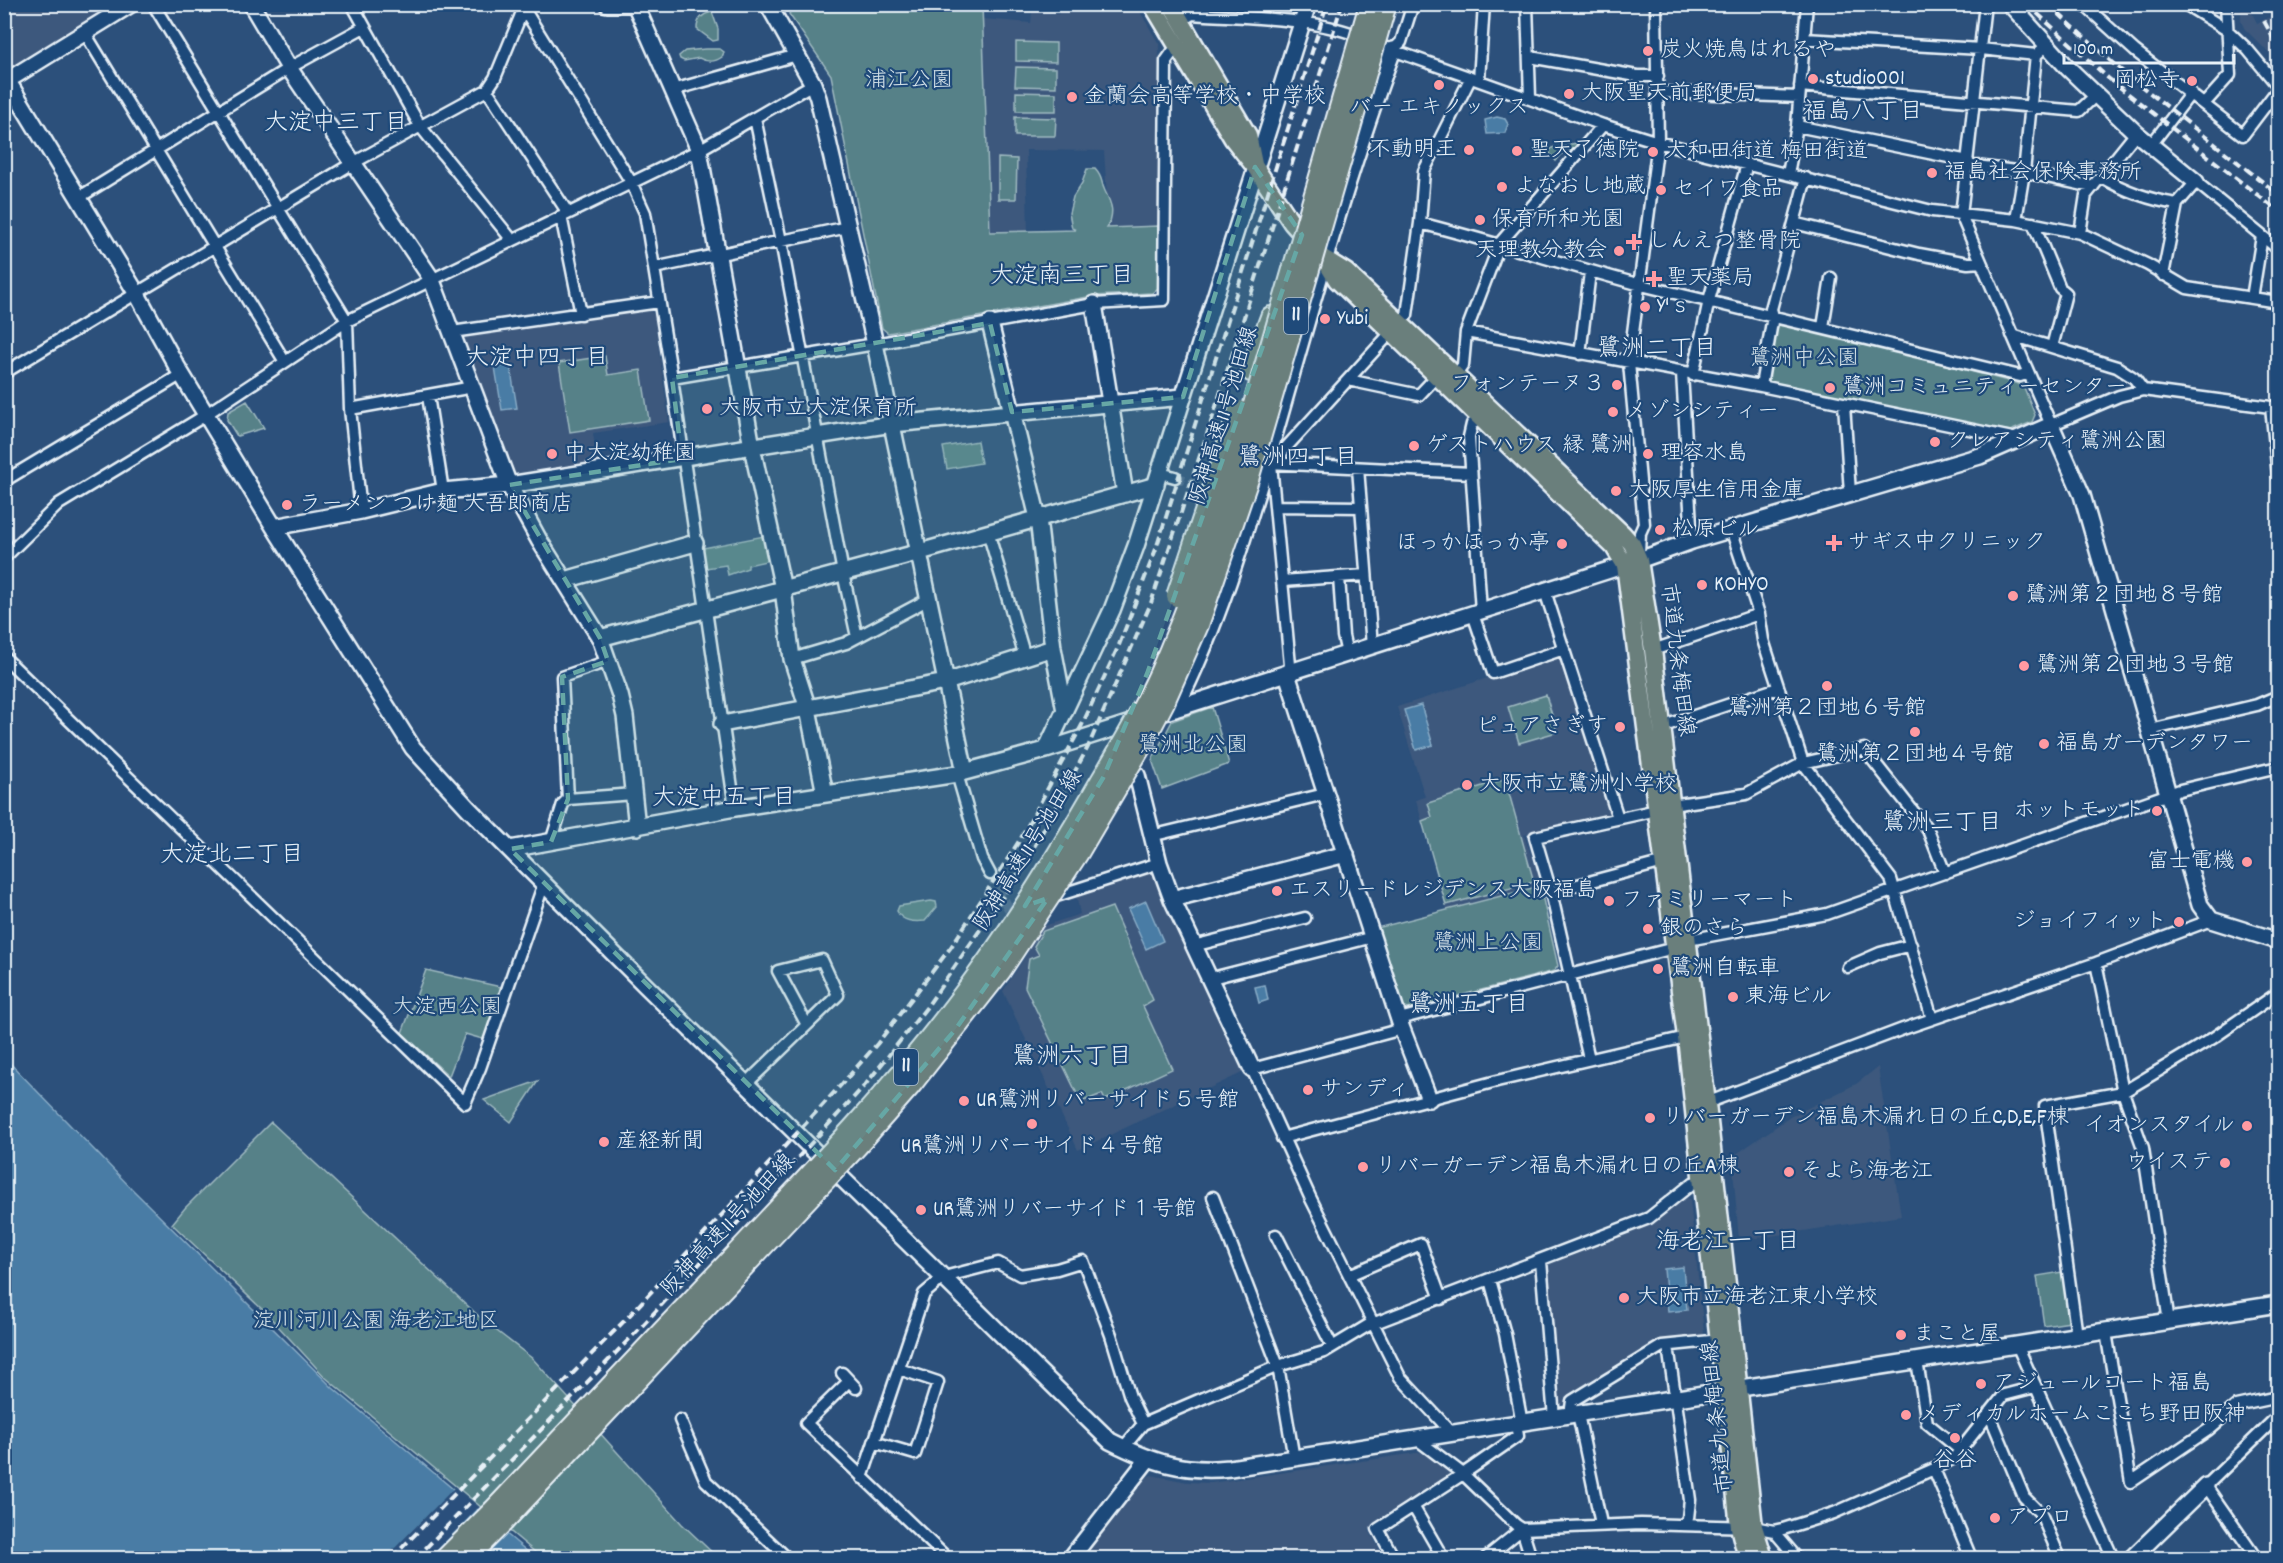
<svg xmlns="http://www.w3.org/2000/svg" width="2283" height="1563" font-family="Dekko,'Klee One',sans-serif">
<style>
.built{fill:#3c587d}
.green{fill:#568188;stroke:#9fb9c0;stroke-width:1.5}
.water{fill:#487ca5;stroke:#88abc6;stroke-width:1.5}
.pier{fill:#2c507b}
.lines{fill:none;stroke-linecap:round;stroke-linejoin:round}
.street-tunnel{stroke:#48688e;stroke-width:10;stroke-dasharray:10 5;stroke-linecap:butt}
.street-casing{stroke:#e8f1f8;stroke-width:15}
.secondary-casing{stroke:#e8f1f8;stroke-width:20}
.primary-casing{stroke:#e8f1f8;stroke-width:21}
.highway-casing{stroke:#e8f1f8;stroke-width:24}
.street{stroke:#1f4a7a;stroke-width:10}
.secondary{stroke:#1f4a7a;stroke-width:15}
.primary{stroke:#6b7f7c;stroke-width:16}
.highway{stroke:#6b7f7c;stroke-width:20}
.rail{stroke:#e8f1f8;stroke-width:4;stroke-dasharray:9 4.5;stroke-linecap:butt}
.highway-bridge-casing{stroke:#e8f1f8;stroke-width:24;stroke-linecap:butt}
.highway-bridge{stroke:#6b7f7c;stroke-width:20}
.marked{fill:#66a7a5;fill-opacity:0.2;stroke:#66a7a5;stroke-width:4.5;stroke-dasharray:12 8;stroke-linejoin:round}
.poi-dot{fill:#ff9aa2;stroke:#1f4a7a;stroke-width:2}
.labels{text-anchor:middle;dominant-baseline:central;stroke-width:4.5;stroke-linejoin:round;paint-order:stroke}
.shield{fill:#1f4a7a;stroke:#acbfd2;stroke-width:1.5}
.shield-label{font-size:21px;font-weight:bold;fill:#e8f1f8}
.poi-label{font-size:22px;fill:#e8f1f8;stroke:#1f4a7a;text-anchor:start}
.park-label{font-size:22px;fill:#d2e0e7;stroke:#1f4a7a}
.street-label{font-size:22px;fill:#e8f1f8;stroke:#1f4a7a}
.neighbourhood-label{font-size:24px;fill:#e8f1f8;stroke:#1f4a7a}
</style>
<rect width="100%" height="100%" fill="#2c507b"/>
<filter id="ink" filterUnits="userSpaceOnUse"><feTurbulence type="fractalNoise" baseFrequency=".0167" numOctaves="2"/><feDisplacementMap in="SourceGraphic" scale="12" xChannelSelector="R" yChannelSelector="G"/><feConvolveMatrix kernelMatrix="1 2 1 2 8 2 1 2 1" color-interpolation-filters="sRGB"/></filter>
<g filter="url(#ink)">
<path class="built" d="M4,5H119L13,69L5,55Z
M1058,5H1136L1159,44L1158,226L1109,228L1104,151L1026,150L1028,232L990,233L983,19L1031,23L1032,11L1059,14Z
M2241,5H2248L2257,23L2278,13V69L2271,61L2274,58L2244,28L2241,21Z
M649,310L654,314L669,422L593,433L597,462L517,476L511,472L464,341L467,334Z
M1556,656L1561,659L1610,809L1607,816L1524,835L1542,884L1447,910L1416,800L1425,797L1397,707Z
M1155,872L1165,904L1244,1072L1078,1150L1003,991L1028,952L1025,948L1038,928L1080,914L1076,894Z
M1878,1067L1901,1216L1739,1241L1732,1157L1790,1117L1856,1084Z
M1684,1195L1690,1200L1704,1333L1700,1337L1662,1343L1565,1404L1555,1406L1546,1263L1651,1223Z
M1423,1452L1454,1473V1477L1369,1530L1384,1558H1080L1137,1484L1151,1475L1188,1482L1211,1483Z"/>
<path class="green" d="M817,4L982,5L990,232L1076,230L1072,228L1069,213L1073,197L1082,183L1087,169H1095C1104,179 1100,181 1105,191C1112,205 1115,213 1107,228L1158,226V288L1152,293L1093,296L888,333L882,328L831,75L789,14L793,7Z
M712,12L718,29V40L713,41L697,29C697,20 702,14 712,12Z
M1016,42L1056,43V62L1016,61Z
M705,49H720L724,52L722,57C714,63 707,62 699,58L684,61L680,59L679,56L685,51Z
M1016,67L1056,68V87L1015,86Z
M1016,92L1056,93V111H1016Z
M1015,117L1056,118L1055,136H1015Z
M1582,142L1573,153L1567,148L1556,161L1549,152L1552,148Z
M998,158L1017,159L1016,199H998Z
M1782,322L2023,385L2035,415L2032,422L2010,431L1771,384L1768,378L1776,325Z
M605,356L608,375L641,370L649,420L570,432L559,363Z
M247,401L264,428L237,436L227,420L228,412Z
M977,441L981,463L947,469L943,447Z
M764,536L770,560L748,565V568L728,575L726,565L706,568L703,548Z
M1546,695L1557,732L1519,743L1508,707Z
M1212,707L1229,764L1162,789L1152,760L1172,721Z
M1505,779L1534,882L1446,905L1422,821L1432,817L1428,803Z
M1540,886L1558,966L1554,971L1408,1009L1403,1007L1377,928Z
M931,901L936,902L937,907L925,921C914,922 902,922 897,911L899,906Z
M1112,907L1153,1000L1143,1006L1172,1069L1105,1100L1102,1094L1081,1102L1025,987L1029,959L1039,955L1034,946L1043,931Z
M426,970L501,987L486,1040L465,1034L449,1076L402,1033Z
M538,1081L511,1122L484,1100Z
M271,1122L484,1321L533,1359L682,1524L718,1558H542L325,1377L265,1312L172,1224L185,1208Z
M2062,1272L2070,1322L2044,1326L2037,1276Z"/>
<path class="water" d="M1497,117L1505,119L1508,124L1505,133L1487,134L1485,120Z
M510,365L517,408L502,410L495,367Z
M1421,705L1433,745L1416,750L1404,710Z
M1146,901L1163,941L1146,949L1128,909Z
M1265,985L1268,1000L1259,1003L1255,987Z
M4,1057L133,1190L333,1388L535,1558H5Z
M1683,1267L1687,1310L1668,1312L1664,1269Z"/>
<path class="pier" d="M454,1488L478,1508L429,1558H385Z"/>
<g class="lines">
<path class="street-tunnel" d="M1175,477L1203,486
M990,874L1009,909"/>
<defs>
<path id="street" d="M153,4L347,321L350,409L361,511
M352,4L420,126L512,240
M1527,4L1530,98
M1985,4L1961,215L2051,425L2119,396L2143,390L2278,408
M2083,4L2135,51L2243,135L2278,89
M2185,4L2227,30L2248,50L2278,86
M524,9L631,182L645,213L672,378L735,808
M1181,21L1192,14C1246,18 1315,17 1364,38
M85,33L285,362
M1804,39L1981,49L2036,55
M1387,48L1603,125L1658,142L1932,211L2016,220L2080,233L2148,265L2187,288L2278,302
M1393,50L1401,42L1413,4
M1530,57L1637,76H1658
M1479,80L1484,4
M1800,86L2079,111L2096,95
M487,90L568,213
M673,90L797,55
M1659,92L1799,97
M2204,104L2230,75L2226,4
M755,118L781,241L843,573L857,637
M1797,126L1968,161
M2151,145L2191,93
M1968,165L2024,172L2093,187
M1788,174L1797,126L1807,4
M2101,177C2125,191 2150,200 2177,204
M78,198L289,68L364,27
M561,216L581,314
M2016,220L2024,172L2036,55L2047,45
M1420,223C1494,242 1567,265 1641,285L2020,376L2028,373
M1794,223L1919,254L1968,263L1981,262
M2033,223L2060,288L2066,293L2052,347
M2080,233L2086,195L2136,133
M654,268L848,227
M2163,275L2177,204L2196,182L2278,249
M2252,298L2262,236
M1823,327L1831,278
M452,332L659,302
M1466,332L1761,386L2017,439
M2012,335L2117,367L2134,378L2143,390
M1580,354L1590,272
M4,373L353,163L487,90L495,78L525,5
M1682,373L1692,541
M1456,375L1463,365L1466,332L1500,243L1603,125
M1693,375L1709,300L1747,164
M672,378L875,344L1094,304L1164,300L1166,61L1176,47
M1348,380L1419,395L1436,377
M1761,386L1773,316L1771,309L1806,178
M428,396L443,491
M1844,404L1850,493
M2271,407L2278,476
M350,409L473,387
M1268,463L1471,473
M1358,468L1372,646
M1160,473L1175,477
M4,481L182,374
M1275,506L1361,507
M1731,529L1759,614L1763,640L1803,763L1891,879L1932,1019
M988,532L1025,657
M1639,553L1640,533L1644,524L1629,363L1658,142L1656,4
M4,558L59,504L199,419L347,321L699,150L813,84
M1339,577L1343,636L1347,654
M1282,581L1366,575
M1545,591L1618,818
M1481,611L1469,437L1472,424L1481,418
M1473,614L1493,673L1564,649
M1653,650L1759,614
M4,657L465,1103L480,1068L544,883
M792,659L846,643L929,599
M1287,674L1290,665L1271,464L1407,315L1420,223L1424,171L1471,77
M1661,727L1778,688
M2150,730L2257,705L2278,696
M957,774L982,859L990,874
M568,799L562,677L608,661
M1151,836L1325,794
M551,842L563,804L568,799L634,794
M1551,892L1664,862
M1050,898L1159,863
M1193,946L1305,918
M2096,963L2123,1092L2143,1148L2169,1322
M1848,967L1880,953L1911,945
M1208,979L1373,937
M1399,1019L1674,948L1688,940L1827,914L2180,790L2278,767
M1402,1029L1252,1069L1310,1197L1400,1377L1453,1434
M1589,1059L1551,892L1535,837L1657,810L1671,805L1746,794L1803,763L1864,749L1928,830L1945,873
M746,1084L838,995L822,960L778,971L807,1025
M1701,1105L1903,1029L2096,963L2211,920
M1282,1138L1497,1081L1686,1037
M1213,1197L1278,1366L1294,1459
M1276,1235L1332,1346
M1541,1261L1554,1418
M1349,1275L1421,1244L1441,1299
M1490,1280L1505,1334L1522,1423
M2106,1332L2131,1482L2208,1430L2236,1406L2278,1397
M2077,1336L2045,1106L2123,1092L2213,1038L2278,993
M2017,1345L2113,1558
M1668,1346L1690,1500L1688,1518L1684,1525
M1917,1361L1927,1423L1960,1450
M842,1373L856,1388
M849,1381L806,1423L947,1558
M1989,1413L2024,1497L2041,1514L2060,1558
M1578,1414L1601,1524
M1570,1415L1572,1401L1662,1346L1711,1341
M680,1420L706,1481L787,1558
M1418,1440L1463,1474L1516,1525L1522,1529L1641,1524L1754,1527L1774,1531L1783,1529L1834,1513L1934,1469L1954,1458L2004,1395L2035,1387
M874,1442L915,1454L938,1382L899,1369
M1123,1448L1143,1424L1278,1366L1324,1352L1367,1326L1649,1218L1693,1183L1701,1180
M1934,1469L1971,1558
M862,1478L924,1294L944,1277L998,1263L1020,1275L1057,1269L1083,1261L1111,1335L1130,1397L1143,1424
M1413,1506L1443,1558
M1522,1529L1531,1558
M1774,1531L1797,1558
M1394,1558L1378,1529L1463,1474L1518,1436L1516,1424
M1486,1558L1522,1529
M2256,1558L2206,1486L2278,1416"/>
<path id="secondary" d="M251,4L289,68L431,278L509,485L539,540L600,638L620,695L625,716L637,827
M607,4H638
M635,4L699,150L752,447L783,589L792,659L808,709L825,794
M768,4L813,84L818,98L875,344L965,772
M2010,4L2068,68L2136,133L2196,182
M4,75L137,294L176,365L274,527L413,748L469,809L646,986L1110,1441C1152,1462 1184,1473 1230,1468L2278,1304
M8,80L131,4
M1094,304L1125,494
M990,323L1038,518L1053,648L1065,711
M274,527L361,511L443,491L509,485L892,424L1183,397
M565,580L695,543
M600,638L920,552L1156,485
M1287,674L1402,1029L1429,1099
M1175,709C1220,621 1247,526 1275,432C1312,304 1346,175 1393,50
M722,724L946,682L1053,648
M1046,750L1112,610L1136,546L1308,4
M1137,775L1159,863L1172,899L1252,1069
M510,849L735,808L957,774L1046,750L1625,565L1692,541L1980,456L2051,425L2082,495L2200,905L2211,920L2278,941
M1172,899L1346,854
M1071,1558L1148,1459
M2132,1558L2206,1486"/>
<path id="primary" d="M1152,4L1233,139L1255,167L1292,223L1324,259L1337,280L1614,547L1625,565L1686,1037L1739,1527L1747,1558
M1171,4L1248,135L1254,164
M1325,259L1346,272L1623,534L1632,544L1639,560L1653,650L1707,1104L1754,1527L1764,1558"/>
<path id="highway" d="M1251,371L1271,317
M446,1558L492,1512
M467,1558L503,1522"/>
</defs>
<use href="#street" class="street-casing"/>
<use href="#secondary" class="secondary-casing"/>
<use href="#primary" class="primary-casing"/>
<use href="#highway" class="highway-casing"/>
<use href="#street" class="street"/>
<use href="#secondary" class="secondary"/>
<use href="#primary" class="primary"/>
<use href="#highway" class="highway"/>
<path class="rail" d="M2027,4L2108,78L2278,211
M2048,4L2117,67L2278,194
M2264,21L2278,47
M392,1558L629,1316L841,1085L877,1044L951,947L1021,838L1082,725L1119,645L1156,549L1327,4
M416,1558L641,1327L866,1084L926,1008L1011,885L1038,840L1088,747L1151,603L1213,416L1342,4"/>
<defs>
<path id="highway-bridge" d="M1177,596L1239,411
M492,1512C573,1426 655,1339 737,1253C808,1177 881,1102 944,1020C1000,949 1049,871 1094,793C1117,754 1141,715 1160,673C1189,608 1212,540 1234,473L1370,4
M503,1522L857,1146L909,1087L1001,970L1078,853L1141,746L1164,702L1198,625L1249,476L1386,4"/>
</defs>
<use href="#highway-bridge" class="highway-bridge-casing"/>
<use href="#highway-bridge" class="highway-bridge"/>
</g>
</g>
<path class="marked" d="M1255,167L1302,235L1147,674L1103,778L1025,906L1048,898L955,1030L835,1170L510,849L551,842L568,799L562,677L608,661L600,638L509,485L682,459L672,378L990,323L1012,412L1183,397Z"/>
<g class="poi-dot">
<circle cx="1648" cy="51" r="6"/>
<circle cx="1813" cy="79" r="6"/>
<circle cx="2192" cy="81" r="6"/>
<circle cx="1439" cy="85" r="6"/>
<circle cx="1569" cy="94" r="6"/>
<circle cx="1072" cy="97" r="6"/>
<circle cx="1469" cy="150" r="6"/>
<circle cx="1517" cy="151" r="6"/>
<circle cx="1653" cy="152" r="6"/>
<circle cx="1932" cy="173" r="6"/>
<circle cx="1502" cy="187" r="6"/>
<circle cx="1661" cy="190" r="6"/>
<circle cx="1480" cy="220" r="6"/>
<path d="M1631 233h6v6h6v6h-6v6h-6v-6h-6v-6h6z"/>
<circle cx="1619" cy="251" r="6"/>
<path d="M1651 270h6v6h6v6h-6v6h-6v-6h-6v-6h6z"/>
<circle cx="1645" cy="307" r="6"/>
<circle cx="1325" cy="319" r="6"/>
<circle cx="1617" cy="385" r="6"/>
<circle cx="1830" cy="388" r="6"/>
<circle cx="707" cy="409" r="6"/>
<circle cx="1613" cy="412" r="6"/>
<circle cx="1935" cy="442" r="6"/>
<circle cx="1414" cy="446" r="6"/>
<circle cx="552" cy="454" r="6"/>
<circle cx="1648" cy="454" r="6"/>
<circle cx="1616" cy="491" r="6"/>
<circle cx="287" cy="505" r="6"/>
<circle cx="1660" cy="530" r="6"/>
<path d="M1831 534h6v6h6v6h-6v6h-6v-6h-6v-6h6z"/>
<circle cx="1562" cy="544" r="6"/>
<circle cx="1702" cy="585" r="6"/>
<circle cx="2013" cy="596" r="6"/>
<circle cx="2024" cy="666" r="6"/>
<circle cx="1827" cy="686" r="6"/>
<circle cx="1620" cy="727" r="6"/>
<circle cx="1915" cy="732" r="6"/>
<circle cx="2044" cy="744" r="6"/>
<circle cx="1467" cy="785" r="6"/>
<circle cx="2157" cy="811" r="6"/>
<circle cx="2247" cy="862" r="6"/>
<circle cx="1277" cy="891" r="6"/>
<circle cx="1609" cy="901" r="6"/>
<circle cx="2179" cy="922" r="6"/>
<circle cx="1648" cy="929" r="6"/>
<circle cx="1658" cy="969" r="6"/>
<circle cx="1733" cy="997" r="6"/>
<circle cx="1308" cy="1090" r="6"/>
<circle cx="964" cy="1101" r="6"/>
<circle cx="1650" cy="1118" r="6"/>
<circle cx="1032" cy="1124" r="6"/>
<circle cx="2247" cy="1126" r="6"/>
<circle cx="604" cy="1142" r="6"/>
<circle cx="2225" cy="1163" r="6"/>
<circle cx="1363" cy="1167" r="6"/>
<circle cx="1789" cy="1172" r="6"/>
<circle cx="921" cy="1210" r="6"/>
<circle cx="1624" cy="1298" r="6"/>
<circle cx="1901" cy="1335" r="6"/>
<circle cx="1981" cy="1384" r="6"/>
<circle cx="1906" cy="1415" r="6"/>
<circle cx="1955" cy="1438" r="6"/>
<circle cx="1995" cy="1518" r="6"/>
</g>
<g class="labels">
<g class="shield">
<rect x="1284" y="298" width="24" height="36" rx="4.5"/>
<rect x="894" y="1049" width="24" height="36" rx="4.5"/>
</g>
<g class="shield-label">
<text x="1296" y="316">11</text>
<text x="906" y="1067">11</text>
</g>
<g class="poi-label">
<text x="1660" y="51">炭火焼鳥はれるや</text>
<text x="1825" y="79">studio001</text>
<text x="2180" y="81" text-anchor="end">岡松寺</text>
<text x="1581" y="94">大阪聖天前郵便局</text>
<text x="1084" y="97">金蘭会高等学校・中学校</text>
<text x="1439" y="108" text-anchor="middle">バー エキノックス</text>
<text x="1457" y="150" text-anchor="end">不動明王</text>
<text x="1529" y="151">聖天了徳院</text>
<text x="1665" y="152">大和田街道 梅田街道</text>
<text x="1944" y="173">福島社会保険事務所</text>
<text x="1514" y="187">よなおし地蔵</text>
<text x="1673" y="190">セイワ食品</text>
<text x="1492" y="220">保育所和光園</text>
<text x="1648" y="242">しんえつ整骨院</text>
<text x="1607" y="251" text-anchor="end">天理教分教会</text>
<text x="1666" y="279">聖天薬局</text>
<text x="1657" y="307">Y'ｓ</text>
<text x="1337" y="319">Yubi</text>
<text x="1605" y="385" text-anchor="end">フォンテーヌ３</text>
<text x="1842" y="388">鷺洲コミュニティーセンター</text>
<text x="719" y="409">大阪市立大淀保育所</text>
<text x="1625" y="412">メゾンシティー</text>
<text x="1947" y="442">クレアシティ鷺洲公園</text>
<text x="1426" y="446">ゲストハウス 縁 鷺洲</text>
<text x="564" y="454">中大淀幼稚園</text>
<text x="1660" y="454">理容水島</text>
<text x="1628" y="491">大阪厚生信用金庫</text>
<text x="299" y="505">ラーメン つけ麺 大吾郎商店</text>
<text x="1672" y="530">松原ビル</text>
<text x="1848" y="543">サギス中クリニック</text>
<text x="1550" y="544" text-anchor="end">ほっかほっか亭</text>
<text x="1714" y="585">KOHYO</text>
<text x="2025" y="596">鷺洲第２団地８号館</text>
<text x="2036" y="666">鷺洲第２団地３号館</text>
<text x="1827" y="709" text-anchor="middle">鷺洲第２団地６号館</text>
<text x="1608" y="727" text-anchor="end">ピュアさぎす</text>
<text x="2056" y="744">福島ガーデンタワー</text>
<text x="1915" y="755" text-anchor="middle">鷺洲第２団地４号館</text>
<text x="1479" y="785">大阪市立鷺洲小学校</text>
<text x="2145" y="811" text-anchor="end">ホットモット</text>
<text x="2235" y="862" text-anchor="end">富士電機</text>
<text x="1289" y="891">エスリードレジデンス大阪福島</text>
<text x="1621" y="901">ファミリーマート</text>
<text x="2167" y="922" text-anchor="end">ジョイフィット</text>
<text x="1660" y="929">銀のさら</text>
<text x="1670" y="969">鷺洲自転車</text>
<text x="1745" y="997">東海ビル</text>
<text x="1320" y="1090">サンディ</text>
<text x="976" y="1101">UR鷺洲リバーサイド５号館</text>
<text x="1662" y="1118">リバーガーデン福島木漏れ日の丘C,D,E,F棟</text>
<text x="2235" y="1126" text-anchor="end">イオンスタイル</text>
<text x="616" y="1142">産経新聞</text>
<text x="1032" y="1147" text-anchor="middle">UR鷺洲リバーサイド４号館</text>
<text x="2213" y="1163" text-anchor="end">ウイステ</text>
<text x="1375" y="1167">リバーガーデン福島木漏れ日の丘A棟</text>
<text x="1801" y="1172">そよら海老江</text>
<text x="933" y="1210">UR鷺洲リバーサイド１号館</text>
<text x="1636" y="1298">大阪市立海老江東小学校</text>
<text x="1913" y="1335">まこと屋</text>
<text x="1993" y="1384">アジュールコート福島</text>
<text x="1918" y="1415">メディカルホームここち野田阪神</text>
<text x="1955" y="1461" text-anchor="middle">谷谷</text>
<text x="2007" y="1518">アプロ</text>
</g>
<g class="park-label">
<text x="909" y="81">浦江公園</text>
<text x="1804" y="359">鷺洲中公園</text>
<text x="1193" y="746">鷺洲北公園</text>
<text x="1488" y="944">鷺洲上公園</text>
<text x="447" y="1008">大淀西公園</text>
<text x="376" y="1322">淀川河川公園 海老江地区</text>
</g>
<g class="street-label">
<text transform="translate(1225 416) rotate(-73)">阪神高速11号池田線</text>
<text transform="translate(1676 660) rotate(83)">市道九条梅田線</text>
<text transform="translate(1029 851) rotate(-58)">阪神高速11号池田線</text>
<text transform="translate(729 1226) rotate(-47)">阪神高速11号池田線</text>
<text transform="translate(1719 1417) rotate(-96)">市道九条梅田線</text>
</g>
<g class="neighbourhood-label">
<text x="1863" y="113">福島八丁目</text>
<text x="336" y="124">大淀中三丁目</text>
<text x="1062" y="277">大淀南三丁目</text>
<text x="1657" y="350">鷺洲二丁目</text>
<text x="537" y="359">大淀中四丁目</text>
<text x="1298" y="459">鷺洲四丁目</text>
<text x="724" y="799">大淀中五丁目</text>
<text x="1942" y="824">鷺洲三丁目</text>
<text x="232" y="856">大淀北二丁目</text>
<text x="1469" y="1006">鷺洲五丁目</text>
<text x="1072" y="1058">鷺洲六丁目</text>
<text x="1728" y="1243">海老江一丁目</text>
</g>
</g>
<rect width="2283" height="1563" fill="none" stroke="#1f4a7a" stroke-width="24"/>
<rect x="12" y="12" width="2259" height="1539" fill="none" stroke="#e8f1f8" stroke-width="2" filter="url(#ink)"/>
<path d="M2064 54v9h170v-9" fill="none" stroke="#e8f1f8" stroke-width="3"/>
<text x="2073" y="54" font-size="18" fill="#e8f1f8" stroke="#1f4a7a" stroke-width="4.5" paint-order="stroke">100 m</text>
</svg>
